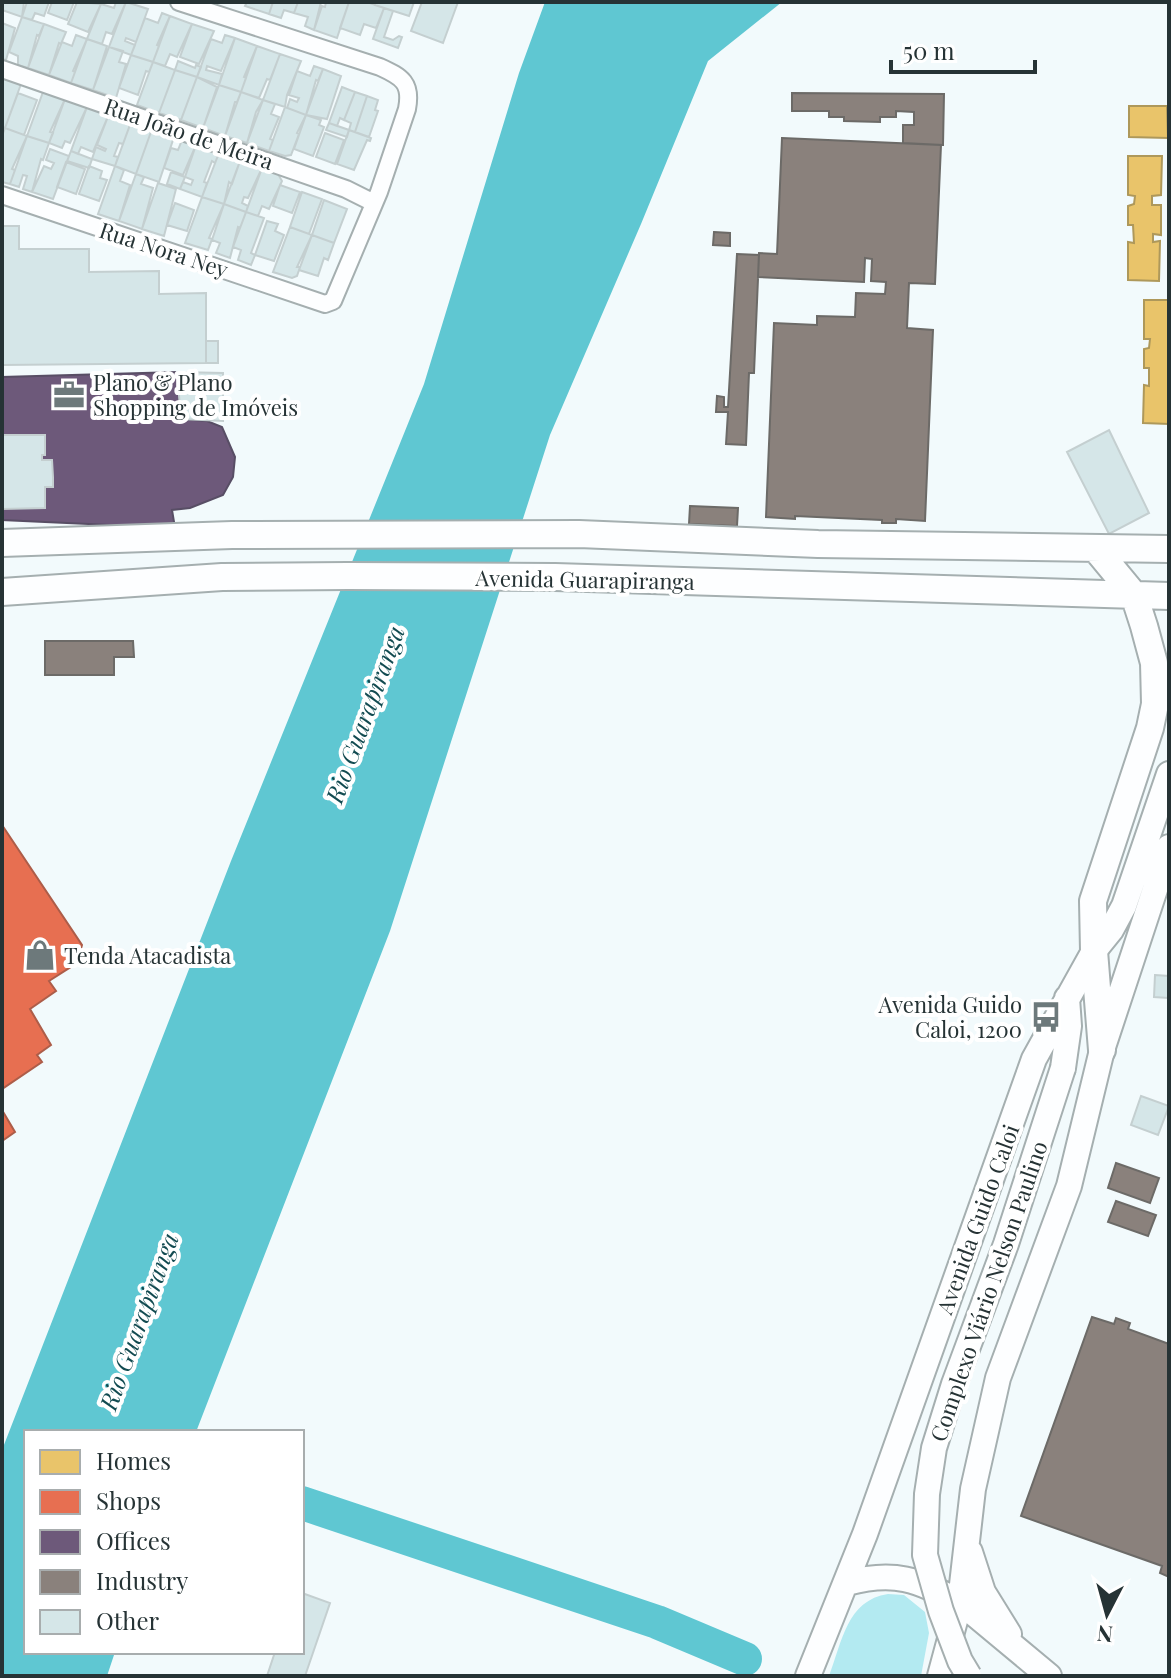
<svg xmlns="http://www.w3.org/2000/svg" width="1171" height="1678" font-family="'Playfair Display',serif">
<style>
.green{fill:#b3eaf1}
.water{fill:#5fc7d2}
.homes{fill:#e9c46a;stroke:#ae985a;stroke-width:2}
.shops{fill:#e76f51;stroke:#ad5d49;stroke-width:2}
.offices{fill:#6d597a;stroke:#584e65;stroke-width:2}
.industry{fill:#8a817c;stroke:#6c6a67;stroke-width:2}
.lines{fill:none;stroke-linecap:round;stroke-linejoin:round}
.river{stroke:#5fc7d2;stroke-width:34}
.building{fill:#d5e6e8;stroke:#c4cfd0;stroke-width:2}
.street-casing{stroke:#a5afb0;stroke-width:20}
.secondary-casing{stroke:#a5afb0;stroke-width:28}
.primary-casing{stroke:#a5afb0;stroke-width:30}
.street{stroke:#fdfeff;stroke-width:16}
.secondary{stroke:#fdfeff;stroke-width:24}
.primary{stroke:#fdfeff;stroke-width:26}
.secondary-bridge-casing{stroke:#a5afb0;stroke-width:28;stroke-linecap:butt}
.secondary-bridge{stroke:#fdfeff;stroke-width:24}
.labels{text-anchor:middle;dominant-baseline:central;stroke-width:8;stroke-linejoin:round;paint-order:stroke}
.street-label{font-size:22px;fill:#263335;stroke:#fff}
.poi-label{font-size:22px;fill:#263335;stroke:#fff;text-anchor:start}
.water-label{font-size:24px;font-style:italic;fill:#124b51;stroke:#fff}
</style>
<rect width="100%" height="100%" fill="#f2fafc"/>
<path class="green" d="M888,1594L904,1595L925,1612L929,1633L921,1676H829C842,1642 847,1600 888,1594Z"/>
<path class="water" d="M545,2H782L708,61L641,224L550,435L390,931L196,1432H26V1652H115L107,1676H2V1450L231,861L424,384L519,73Z"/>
<path class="homes" d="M1129,106H1167L1168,138L1129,137Z
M1128,156H1162L1161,195L1152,196V205H1161V235L1153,234V242L1160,241L1159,281L1128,280V242L1134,243L1133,225H1128V206L1134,204L1135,196L1128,195Z
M1144,300H1169V424L1143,423L1144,385L1149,386V368H1144V349L1149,348L1150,339H1144Z"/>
<path class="shops" d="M2,825L82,945L77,963L49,981L56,991L30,1009L51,1045L37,1055L42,1062L2,1089Z
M2,1110L15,1132L2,1141Z"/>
<path class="offices" d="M177,372L181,419L207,421L222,427L235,457L233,477L223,495L190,508L172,510L175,528L2,520V377Z"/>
<path class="industry" d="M792,93L944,94L943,145L903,143V125H914V112L896,111V117H880V122L844,121V117H829V111H792Z
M782,138L941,145L935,284L909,283L907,328L933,330L925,521L896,519V523H882V520L795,516V519L766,517L774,323L817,325V316L855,317L856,293L885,294L886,282L871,281L872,259L865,258L864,282L758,277L759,253L777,254Z
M714,232L730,233V246L713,245Z
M737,254L759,255L754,373H749L746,445L726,444L728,412H716L717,396L724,397V407H728Z
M690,506L738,508L737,526L689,524Z
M45,641H133L134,657H114V675H45Z
M1116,1163L1159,1178L1150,1203L1108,1188Z
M1116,1201L1156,1215L1148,1236L1108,1222Z
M1092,1317L1114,1324L1116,1318L1130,1323L1128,1329L1169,1344V1577L1160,1573L1162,1566L1021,1516Z"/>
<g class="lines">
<path class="river" d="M302,1503L657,1622L745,1659"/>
</g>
<path class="building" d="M2,2H24L22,17L2,10Z
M27,2H49L44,16L35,13L32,20L22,17Z
M52,2H74L67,20L48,13Z
M77,2L101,4L88,32L68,24Z
M116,2H126L112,34L106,32L102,44L87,39L101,4L114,8Z
M126,2L148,9L136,42L126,38L125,41L135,45L131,55L109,47Z
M247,2H273L269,14L245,6Z
M273,2H298L294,13L284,10L281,18L269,14Z
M298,2H321L314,30L305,26L308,17L294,13Z
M326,2H349L337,38L314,30L322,6L325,7Z
M349,2H367L384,8L376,28L364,24L360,35L340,28Z
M376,2L401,3L414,2L409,16L375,5Z
M422,2H458L443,43L411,31Z
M384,8L393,11L384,37L393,40L399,36L402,37L398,48L373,39Z
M162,13L170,16L157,45L159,46L153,62L131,55L145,18L158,23Z
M170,16L192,24L177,57L170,54L165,66L153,62Z
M22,17L44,24L39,36L37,35L28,68L18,65V56L9,52Z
M2,23L15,28L6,60L2,59Z
M44,24L66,32L61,44L59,43L49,75L28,68Z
M192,24L214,31L199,64L180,57Z
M76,35L87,39L73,71L75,72L71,83L49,75L62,42L72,46Z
M225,35L235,38L221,71L207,66L206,70L222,74L219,85L197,77L211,39L222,43Z
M235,38L257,46L244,77L246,78L241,92L219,85Z
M87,39L107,46L93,90L71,83Z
M257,46L280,54L270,80L267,79L259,98L241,92Z
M109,47L123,51L119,62L126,64L116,98L93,90Z
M280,54L301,61L287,95L285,107L263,100Z
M131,55L153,62L149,72L146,71L138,95L119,88Z
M178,61L195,68L196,65L201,67L197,77L175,70Z
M153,62L175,70L159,113L137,105Z
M314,66L323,69L318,81L316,80L306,115L287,108L290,99L297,102L299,98L289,95L297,71L310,76Z
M323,69L341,76L327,119L306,115Z
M175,70L197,77L181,120L159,113Z
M197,77L217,87L203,128L181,120Z
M2,78L21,84L5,128L2,127Z
M219,85L241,92L237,102H235L225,136L203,128Z
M342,87L355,92L344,120L340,118L337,126L329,123Z
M43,92L65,99L50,132L53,133L49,143L27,136Z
M241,92L263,100L256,112L247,143L225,136Z
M355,92L367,96L355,132L349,130L351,123L344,120Z
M18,93L37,100L24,135L5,128Z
M367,96L378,100L375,110L378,111L369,137L355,132Z
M65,99L87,107L70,143L65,141L62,148L49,143Z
M263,100L275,104L271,114L279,117L270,139L273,140L269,151L247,143Z
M87,107L109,114L93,152L81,147L78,154L71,151Z
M285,107L306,115L297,133L299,134L291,155L285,156L269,151Z
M109,114L131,122L123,144L119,143L114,156L118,157L115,166L92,159L96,147L105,151L106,149L97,145Z
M306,115L321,120L319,125L324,127L313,156L294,149Z
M131,122L152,129L136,174L115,166Z
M329,123L349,130L347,137L326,130Z
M5,128L27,136L12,169L15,170L10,184L2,182V136Z
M152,129L174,137L159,182L136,174Z
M349,130L371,138L370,141L367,140L354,170L337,164Z
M325,133L344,140L335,164L316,157Z
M27,136L49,143L43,160L41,159L32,192L23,189L27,176L23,175L19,187L10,184Z
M182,140L196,145L183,175L164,168L171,148L178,150Z
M196,145L219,153L215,163L212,161L204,182L207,183L202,197L180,189L183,182L191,185L193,180L185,177Z
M50,149L69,156L53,199L32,192L44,166L51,169L54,163L46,160Z
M71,151L92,159L89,168L67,161Z
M219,153L240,161L232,184L229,182L224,204L202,197Z
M240,161L262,168L248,198L244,197L242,203L248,206L246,212L224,204Z
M66,162L85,169L76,194L57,187Z
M89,166L102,171L100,178L107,180L99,201L79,194Z
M115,166L124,170L120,181L130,185L119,221L98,214Z
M262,168L278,174L282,181L269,209L262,206L258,216L246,212Z
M171,172L185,177L180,189L167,184Z
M136,174L144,177L141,184L153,188L142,229L119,221Z
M158,183L176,189L164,236L142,229Z
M280,185L300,192L292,213L273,206Z
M302,192L322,199L309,234L290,227Z
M202,197L224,204L209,238L212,239L208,250L185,243Z
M324,200L347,209L334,243L312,235Z
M175,203L194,210L187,231L167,225Z
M224,204L246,212L240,228L238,227L230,258L216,253L220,243L212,240Z
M246,212L264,218L251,253L255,255L251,265L238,260L241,250L233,247Z
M267,221L278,224L275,231L284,235L274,261L255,255Z
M2,226H19V249H89V272L159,271V294L206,293V363L2,365Z
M290,227L312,235L297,267H300L297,276L292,278L273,272Z
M312,235L334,243L328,260L324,258L318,276L299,270Z
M206,341H218V363H206Z
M177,372L223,373V421L181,419Z
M1109,430L1149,513L1109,534L1067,452Z
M2,435H45V455H42V460H52L53,477V487H45V508L2,509Z
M1155,975L1169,976L1168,998L1154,997Z
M1141,1096L1169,1106L1158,1135L1131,1125Z
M302,1593L330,1603L305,1676H267L275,1652H302Z"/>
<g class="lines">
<defs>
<path id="street" d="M2,69L346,189L374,203
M2,195L325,304L333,301L379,192L407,109C412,83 402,77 380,67L179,2"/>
<path id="secondary" d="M1063,1068L1069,1026L1067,998
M970,1552L983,1592L1009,1634
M847,1583C896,1570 916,1580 960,1602L1049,1676
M808,1676L865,1534L1034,1059L1094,951L1111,930L1124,906L1169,774
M940,1676L960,1602L973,1489L998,1378L1069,1186L1102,1050L1169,847"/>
<path id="primary" d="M2,543L232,535L579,534L818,544L1169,549
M1096,549L1134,595L1144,626L1154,663L1155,704L1150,728L1093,901L1094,951L1102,1050
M2,592L222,577L348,576L555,577L1169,596"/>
</defs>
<use href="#street" class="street-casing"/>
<use href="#secondary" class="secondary-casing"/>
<use href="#primary" class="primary-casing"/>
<use href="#street" class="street"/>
<use href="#secondary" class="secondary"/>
<use href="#primary" class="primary"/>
<defs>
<path id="secondary-bridge" d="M969,1676L960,1661L941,1611L925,1555L927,1494L934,1448L954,1384L1006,1244L1063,1068"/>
</defs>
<use href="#secondary-bridge" class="secondary-bridge-casing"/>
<use href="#secondary-bridge" class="secondary-bridge"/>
</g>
<defs>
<symbol id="office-bare" viewBox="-9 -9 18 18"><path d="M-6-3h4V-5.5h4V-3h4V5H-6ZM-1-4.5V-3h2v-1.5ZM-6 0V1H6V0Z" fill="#6d797b" stroke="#fff" stroke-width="2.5" paint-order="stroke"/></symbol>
<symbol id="shop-bare" viewBox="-9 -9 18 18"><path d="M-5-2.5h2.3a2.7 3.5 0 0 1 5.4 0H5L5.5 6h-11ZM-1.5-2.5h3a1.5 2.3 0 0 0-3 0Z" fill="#6d797b" stroke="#fff" stroke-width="2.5" paint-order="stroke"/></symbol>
<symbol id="bus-bare" viewBox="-9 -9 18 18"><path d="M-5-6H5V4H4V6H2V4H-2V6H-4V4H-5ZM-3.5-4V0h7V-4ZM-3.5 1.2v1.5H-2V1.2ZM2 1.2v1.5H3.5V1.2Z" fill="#6d797b" stroke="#fff" stroke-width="2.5" paint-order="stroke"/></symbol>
</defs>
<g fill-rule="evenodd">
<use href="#office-bare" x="47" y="373" width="44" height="44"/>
<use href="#shop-bare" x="18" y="933" width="44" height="44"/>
<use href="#bus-bare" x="1024" y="995" width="44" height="44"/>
</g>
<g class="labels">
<g class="street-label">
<text transform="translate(189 133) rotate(19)">Rua João de Meira</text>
<text transform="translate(164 249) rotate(18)">Rua Nora Ney</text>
<text transform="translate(585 579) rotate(1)">Avenida Guarapiranga</text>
<text transform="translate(977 1219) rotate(-70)">Avenida Guido Caloi</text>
<text transform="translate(988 1291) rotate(-71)">Complexo Viário Nelson Paulino</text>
</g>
<g class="poi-label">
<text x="93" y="382">Plano &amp; Plano<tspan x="93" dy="25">Shopping de Imóveis</tspan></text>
<text x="64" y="955">Tenda Atacadista</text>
<text x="1022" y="1004" text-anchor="end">Avenida Guido<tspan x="1022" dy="25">Caloi, 1200</tspan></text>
</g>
<g class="water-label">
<text transform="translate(364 714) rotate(-70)">Rio Guarapiranga</text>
<text transform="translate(138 1321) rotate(-70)">Rio Guarapiranga</text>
</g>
</g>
<rect width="1171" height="1678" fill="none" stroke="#263335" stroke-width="8"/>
<rect x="24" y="1430" width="280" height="224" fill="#ffffff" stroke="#a8adae" stroke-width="2"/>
<rect x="40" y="1450" width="40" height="24" fill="#e9c46a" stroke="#a8adae" stroke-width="2"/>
<text x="96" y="1470" font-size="24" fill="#263335">Homes</text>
<rect x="40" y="1490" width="40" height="24" fill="#e76f51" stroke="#a8adae" stroke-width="2"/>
<text x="96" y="1510" font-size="24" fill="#263335">Shops</text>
<rect x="40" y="1530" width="40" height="24" fill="#6d597a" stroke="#a8adae" stroke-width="2"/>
<text x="96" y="1550" font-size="24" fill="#263335">Offices</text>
<rect x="40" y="1570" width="40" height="24" fill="#8a817c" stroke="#a8adae" stroke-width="2"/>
<text x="96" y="1590" font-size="24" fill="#263335">Industry</text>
<rect x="40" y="1610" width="40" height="24" fill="#d5e6e8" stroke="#a8adae" stroke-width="2"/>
<text x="96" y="1630" font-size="24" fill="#263335">Other</text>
<g transform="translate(1107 1614) rotate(186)" stroke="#ffffff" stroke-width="6" paint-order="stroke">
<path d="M0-6L14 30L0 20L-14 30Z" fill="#263335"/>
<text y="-12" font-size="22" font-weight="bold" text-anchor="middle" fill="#263335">N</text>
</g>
<path d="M891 60v12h144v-12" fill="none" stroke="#263335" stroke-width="4"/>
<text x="903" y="60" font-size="24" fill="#263335" stroke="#ffffff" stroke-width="6" paint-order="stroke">50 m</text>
</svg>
